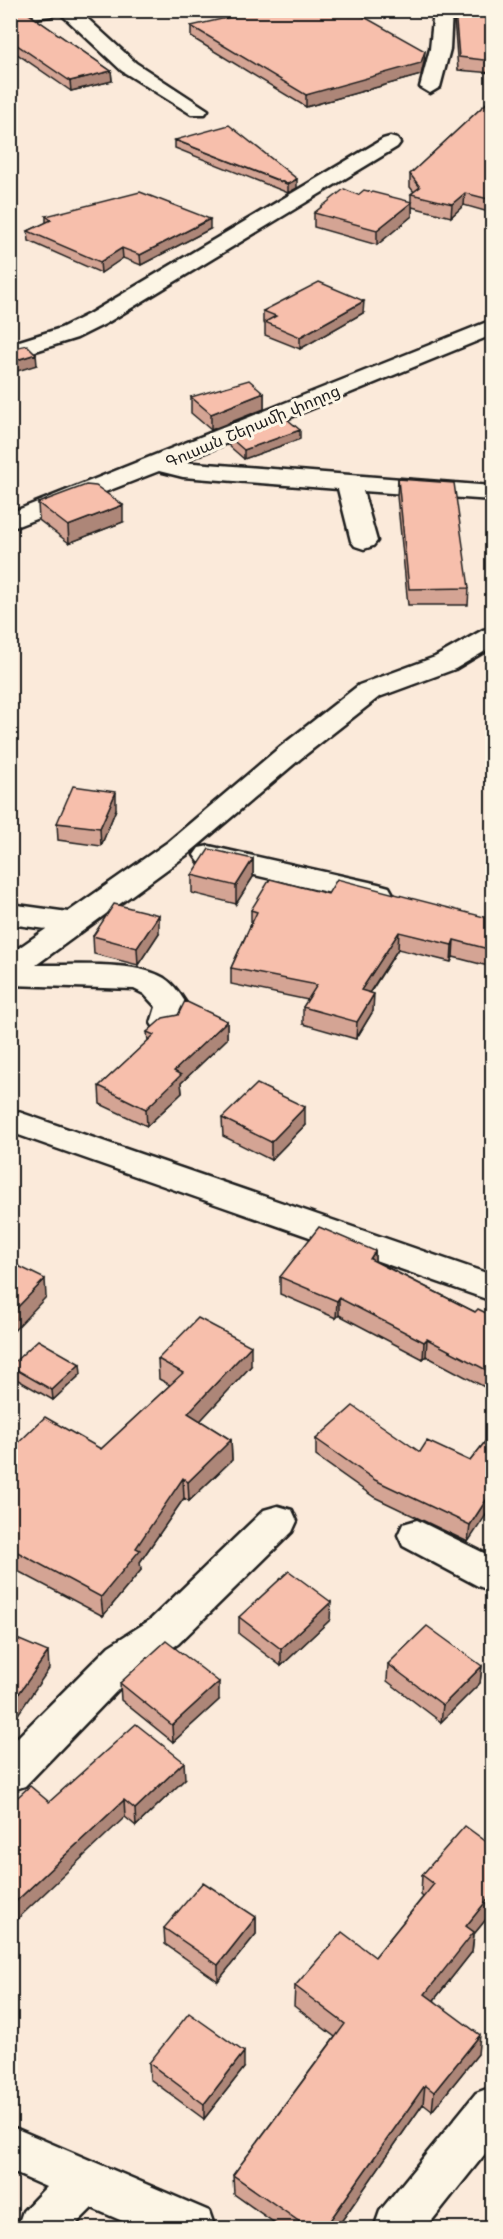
<svg xmlns="http://www.w3.org/2000/svg" width="503" height="2239" font-family="'Playpen Sans','Noto Sans Armenian',sans-serif">
<style>
.lines{fill:none;stroke-linecap:round;stroke-linejoin:round}
.minor-casing{stroke:#1c1c1c;stroke-width:5}
.minor{fill:#fcf5e5;fill-rule:evenodd}
.wall{fill:#d4a494;stroke:#1c1c1c;stroke-width:1.5}
.shaded-wall{fill:#ad8678;stroke:#1c1c1c;stroke-width:1.5}
.building{fill:#f7bfac;stroke:#1c1c1c;stroke-width:1.5}
.labels{text-anchor:middle;dominant-baseline:central;stroke-width:6;stroke-linejoin:round;paint-order:stroke}
.far-street-label{font-size:16px;fill:#1c1c1c;stroke:#fcf5e5}
</style>
<rect width="100%" height="100%" fill="#fbeada"/>
<filter id="ink" filterUnits="userSpaceOnUse"><feTurbulence type="fractalNoise" baseFrequency=".0167" numOctaves="2"/><feDisplacementMap in="SourceGraphic" scale="12" xChannelSelector="R" yChannelSelector="G"/><feConvolveMatrix kernelMatrix="1 2 1 2 8 2 1 2 1" color-interpolation-filters="sRGB"/></filter>
<g filter="url(#ink)">
<g class="lines">
<defs>
<path id="minor" d="M10,10H78L136,63L208,110L205,114H191L122,71L59,12L51,16L10,21Z
M434,10H452L450,49L440,87L430,93L420,87L430,49Z
M390,137L397,139L400,143L397,147L105,324L77,338L10,359V344L61,328L89,314L383,139Z
M492,320V335L181,462L492,486V500L363,491L377,541L373,546L364,549L355,546L351,541L338,489L183,477L159,471L10,529V513Z
M492,628V647L455,669L379,697L300,759L188,854L36,965C72,966 133,960 164,978C175,985 181,996 188,1006L178,1031L167,1034L156,1031L151,1023L156,1007L144,994L134,989L10,985V954L46,929L10,924V904L68,912L168,842L280,747L359,685L435,657L483,630Z
M209,846L378,884L389,887L393,894L389,901L378,904L199,862L194,855L199,848Z
M10,1109L492,1275V1301L10,1132Z
M278,1506L292,1510L297,1521L292,1532L178,1644L137,1670L25,1786L10,1791V1745L109,1646L150,1620L264,1510Z
M417,1520L492,1557V1591L478,1586L403,1546L398,1535L403,1524Z
M492,2087V2145L426,2228H374L380,2211L476,2093Z
M10,2126L209,2211L215,2228H139L92,2208L72,2228H17L23,2211L46,2187L10,2171Z"/>
</defs>
<use href="#minor" class="minor-casing"/>
<use href="#minor" class="minor"/>
</g>
<path class="wall" d="M455,10H492V73L458,70L454,18Z
M10,13H33V17L111,71L112,81L71,91L10,49Z
M191,26L424,62L421,75L306,107L191,37Z
M492,98V213L464,205L451,217L412,207V216L377,245L314,227V213L358,195L411,202V194L414,192L410,187V174Z
M175,140L297,188L288,193L175,148Z
M46,216L210,229L141,265L123,258L101,273L29,241L28,231L46,223Z
M263,311L363,313L300,349L265,335V324L263,323Z
M264,393V409L211,430L191,413V397Z
M228,436L300,439L244,459L228,445Z
M398,479L469,588L468,605H408L397,496Z
M38,503L123,522L69,543L39,520Z
M116,809L101,846L58,840L57,823Z
M253,859V877L236,904L192,893V875Z
M328,894L492,919V967L453,957L451,962L398,949L370,993L373,1011L356,1039L303,1024V1007L308,1000L231,984V968L251,924V910Z
M159,933L138,965L94,954L93,936Z
M492,993V1021L487,1019L488,1002Z
M178,1015L227,1021V1039L181,1083L182,1093L147,1126L100,1104L99,1086L148,1041L147,1032Z
M222,1118L305,1125L271,1160L223,1136Z
M375,1251V1261L475,1312L492,1316V1391L426,1356L423,1359L339,1315L336,1318L280,1294V1277Z
M158,1359L251,1366L200,1421L231,1440L232,1460L189,1501L184,1498L140,1562L141,1570L103,1616L10,1567V1451L101,1449L170,1385L159,1379Z
M10,1366L81,1374L53,1400L11,1376Z
M492,1433L468,1542L374,1497L316,1456V1439L420,1452L470,1461Z
M239,1617L330,1620L281,1666L239,1634Z
M388,1664L482,1666L480,1683L441,1722L387,1681Z
M120,1683L219,1700L173,1742L121,1700Z
M185,1779L136,1826L125,1817L49,1802Z
M492,1846V1912L474,1934L472,1952L434,2000L478,2054L432,2111L423,2104L336,2229H283L234,2194L233,2175L335,2037L294,2006L295,1986L375,1957L423,1897L421,1895L422,1875Z
M256,1917V1934L218,1981L165,1944L164,1928Z
M149,2063L244,2068L204,2119L150,2079Z"/>
<path class="shaded-wall" d="M425,51L424,62L421,75L306,107V95Z
M111,71L112,81L71,91L70,81Z
M297,179V188L288,193V184Z
M465,193L464,205L451,217L452,204Z
M412,202V216L377,245V230Z
M210,219V229L141,265L140,255Z
M122,248L123,258L101,273L100,262Z
M364,301L363,313L300,349V337Z
M12,330V341L10,342V331Z
M36,354L37,365L11,373V362Z
M264,393V409L211,430V414Z
M300,430V439L244,459V450Z
M123,505V522L69,543L68,526Z
M10,620L12,636L10,640Z
M116,792V809L101,846L100,828Z
M253,859V877L236,904V886Z
M159,915V933L138,965L137,948Z
M399,932L398,949L360,1007L361,990Z
M454,940L453,957L451,962L452,945Z
M374,994L373,1011L356,1039L357,1022Z
M227,1021V1039L181,1083L182,1093L147,1126L146,1109L174,1071Z
M305,1107V1125L271,1160V1142Z
M375,1251V1268L370,1259Z
M45,1279L46,1297L11,1334L10,1315Z
M339,1298V1315L336,1318L337,1301Z
M427,1339L426,1356L423,1359L424,1342Z
M251,1346V1366L189,1433L188,1413Z
M80,1364L81,1374L53,1400L52,1390Z
M231,1440L232,1460L189,1501L188,1482Z
M183,1478L184,1498L140,1562L141,1570L103,1616L101,1597Z
M492,1491V1506L468,1542L470,1525Z
M331,1602L330,1620L281,1666V1649Z
M48,1652L49,1669L10,1726V1706Z
M482,1666L480,1683L441,1722L443,1705Z
M219,1682V1700L173,1742L172,1725Z
M184,1762L185,1779L136,1826L135,1809Z
M124,1800L125,1817L10,1926V1907Z
M492,1894V1912L474,1934L472,1952L423,2014L425,1994L466,1926Z
M256,1917V1934L218,1981V1965Z
M480,2035L478,2054L432,2111L434,2092Z
M244,2052V2068L204,2119V2104Z
M425,2085L423,2104L336,2229H324Z"/>
<path class="building" d="M261,10H352L425,51L421,63L306,95L191,26Z
M455,10H492V61L459,57Z
M30,11L33,13L29,14L111,71L70,81L10,40V13Z
M492,98V200L465,193L452,204L411,194L420,187L410,174Z
M229,125L297,179L288,184L175,140Z
M344,189L358,195L364,190L412,202L377,230L314,213Z
M140,192L210,219L140,255L122,248L100,262L28,231L51,220L46,216Z
M319,282L364,301L300,337L265,322L276,316L263,311Z
M27,345L36,354L10,362V349Z
M249,380L264,393L211,414L191,397Z
M281,414L300,430L244,450L228,436Z
M398,479L454,483L469,588L409,589Z
M86,485L96,486L123,505L68,526L38,503Z
M73,786L116,792L100,828L57,823Z
M209,849L253,859L236,886L192,875Z
M270,879L328,894L337,879L492,919V950L454,940L452,945L399,932L361,990L374,994L357,1022L303,1007L317,985L231,968L257,912L251,910Z
M114,904L159,915L137,948L93,936Z
M492,993V1003L488,1002Z
M185,1001L227,1021L174,1071L181,1075L146,1109L99,1086L154,1035L147,1032L163,1018L178,1015Z
M257,1084L305,1107L271,1142L222,1118Z
M319,1227L375,1251L370,1259L475,1312L478,1309L492,1316V1373L427,1339L424,1342L339,1298L337,1301L280,1277Z
M10,1262L45,1279L10,1315Z
M198,1318L251,1346L188,1413L231,1440L188,1482L183,1478L136,1548L140,1550L101,1597L10,1548V1451L45,1417L101,1449L183,1373L158,1359Z
M38,1340L80,1364L52,1390L10,1366Z
M353,1406L420,1452L427,1441L470,1461L492,1433V1491L470,1525L375,1480L316,1439Z
M289,1571L331,1602L281,1649L239,1617Z
M427,1626L482,1666L443,1705L388,1664Z
M10,1636L48,1652L10,1706Z
M166,1641L219,1682L172,1725L120,1683Z
M136,1724L184,1762L135,1809L124,1800L10,1907V1804L30,1786L49,1802Z
M465,1826L492,1846V1894L466,1926L474,1932L425,1994L480,2035L434,2092L425,2085L324,2229H310L233,2175L345,2024L295,1986L342,1932L375,1957L434,1884L422,1875Z
M203,1882L256,1917L218,1965L164,1928Z
M189,2013L244,2052L204,2104L149,2063Z"/>
</g>
<g class="labels">
<g class="far-street-label">
<text transform="translate(252 425) rotate(-23)">Գուսան Շերամի փողոց</text>
</g>
</g>
<rect width="503" height="2239" fill="none" stroke="#fcf5e5" stroke-width="36"/>
<rect x="18" y="18" width="467" height="2203" fill="none" stroke="#1c1c1c" stroke-width="2" filter="url(#ink)"/>
</svg>
